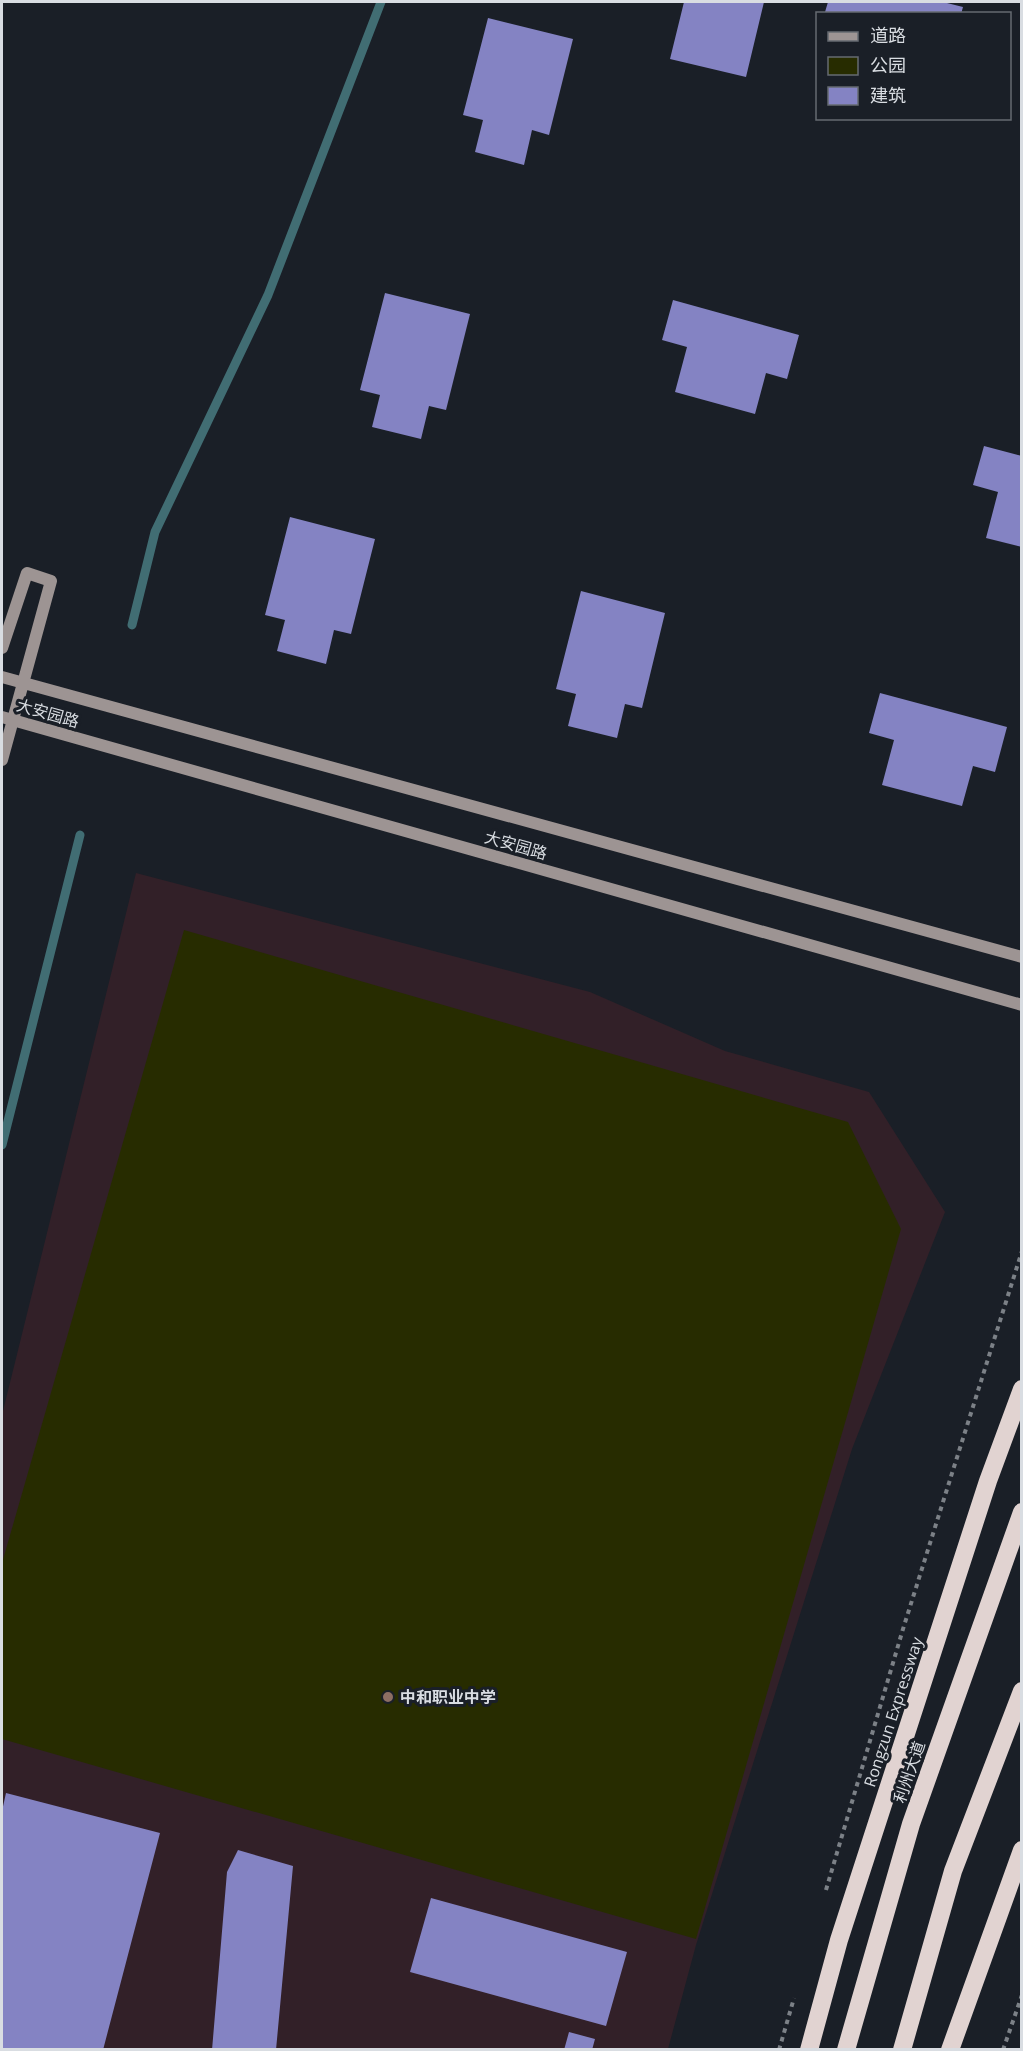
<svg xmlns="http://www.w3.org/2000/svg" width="1023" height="2051" font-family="'Open Sans','Noto Sans SC',sans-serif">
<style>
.education{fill:#322028}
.green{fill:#272c00}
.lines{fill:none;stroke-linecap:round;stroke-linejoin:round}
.stream{stroke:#416d73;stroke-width:9}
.building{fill:#8483c3}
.path{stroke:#7c8187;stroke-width:4;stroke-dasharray:4.5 4.5;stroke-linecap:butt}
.secondary{stroke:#9d9493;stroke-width:12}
.highway{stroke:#e1d3d1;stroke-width:18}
.education-dot{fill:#8d6e63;stroke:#1a1f27;stroke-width:2}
.labels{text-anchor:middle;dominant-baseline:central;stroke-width:6;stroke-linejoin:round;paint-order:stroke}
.street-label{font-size:16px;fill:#d9dde2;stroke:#1a1f27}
.poi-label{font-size:16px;font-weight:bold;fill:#d9dde2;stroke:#1a1f27;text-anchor:start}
</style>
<rect width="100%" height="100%" fill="#1a1f27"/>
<path class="education" d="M136,873L590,992L725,1051L869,1092L945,1212L852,1449L696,1945L668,2049L2,2050V1415Z"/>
<path class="green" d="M184,930L848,1122L901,1229L696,1939L2,1739V1563Z"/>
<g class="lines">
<path class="stream" d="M132,625L155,532L268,295L381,2
M2,1145L80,835"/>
</g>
<path class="building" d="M684,2H764L746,77L670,59Z
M828,2H943L963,7L961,14H829L825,12Z
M488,18L573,39L549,135L532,130L524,165L475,152L483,120L463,115Z
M385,293L470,314L446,410L429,406L421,439L372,427L380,395L360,390Z
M673,300L799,335L787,379L766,373L755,414L675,392L687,347L662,340Z
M984,446L1022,456V547L986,538L998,492L973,485Z
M290,517L375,539L351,634L334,630L326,664L277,651L285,620L265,615Z
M581,591L665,613L642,708L625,704L617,738L568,726L576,694L556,689Z
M880,693L1007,727L995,772L973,766L962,806L882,785L894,740L869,733Z
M6,1793L160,1833L103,2050H2V1811Z
M238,1850L293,1866L276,2050H212L227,1872Z
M431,1898L627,1952L606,2026L410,1972Z
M569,2032L595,2039L592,2050H564Z"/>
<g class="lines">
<path class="path" d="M826,1890L903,1629L1022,1251
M779,2050L794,1998
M1003,2050L1022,1995"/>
<path class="secondary" d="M2,648L27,573L51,581L2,760
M2,677L1022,957
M2,717L1022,1005"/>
<path class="highway" d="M809,2050L839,1940L988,1481L1022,1389
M846,2050L911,1824L1022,1512
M902,2050L953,1871L1022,1691
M950,2050L1022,1850"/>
</g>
<circle class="education-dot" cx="388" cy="1697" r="6"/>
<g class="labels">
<g class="street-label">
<text transform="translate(48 713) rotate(16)">大安园路</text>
<text transform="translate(516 845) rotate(16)">大安园路</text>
<text transform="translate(893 1712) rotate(-72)">Rongzun Expressway</text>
<text transform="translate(909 1772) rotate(-71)">利州大道</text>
</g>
<g class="poi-label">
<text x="400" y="1697">中和职业中学</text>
</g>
</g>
<rect width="1023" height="2051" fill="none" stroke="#d9dde2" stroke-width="6"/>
<rect x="816" y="12" width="195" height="108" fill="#1a1f27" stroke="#666b72" stroke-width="1.5"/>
<rect x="828" y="32" width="30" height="9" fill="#9d9493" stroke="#666b72" stroke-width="1.5"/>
<text x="870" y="42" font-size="18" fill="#d9dde2">道路</text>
<rect x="828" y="57" width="30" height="18" fill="#272c00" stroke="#666b72" stroke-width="1.5"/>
<text x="870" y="72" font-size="18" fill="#d9dde2">公园</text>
<rect x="828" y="87" width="30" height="18" fill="#8483c3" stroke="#666b72" stroke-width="1.5"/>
<text x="870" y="102" font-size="18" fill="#d9dde2">建筑</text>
</svg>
